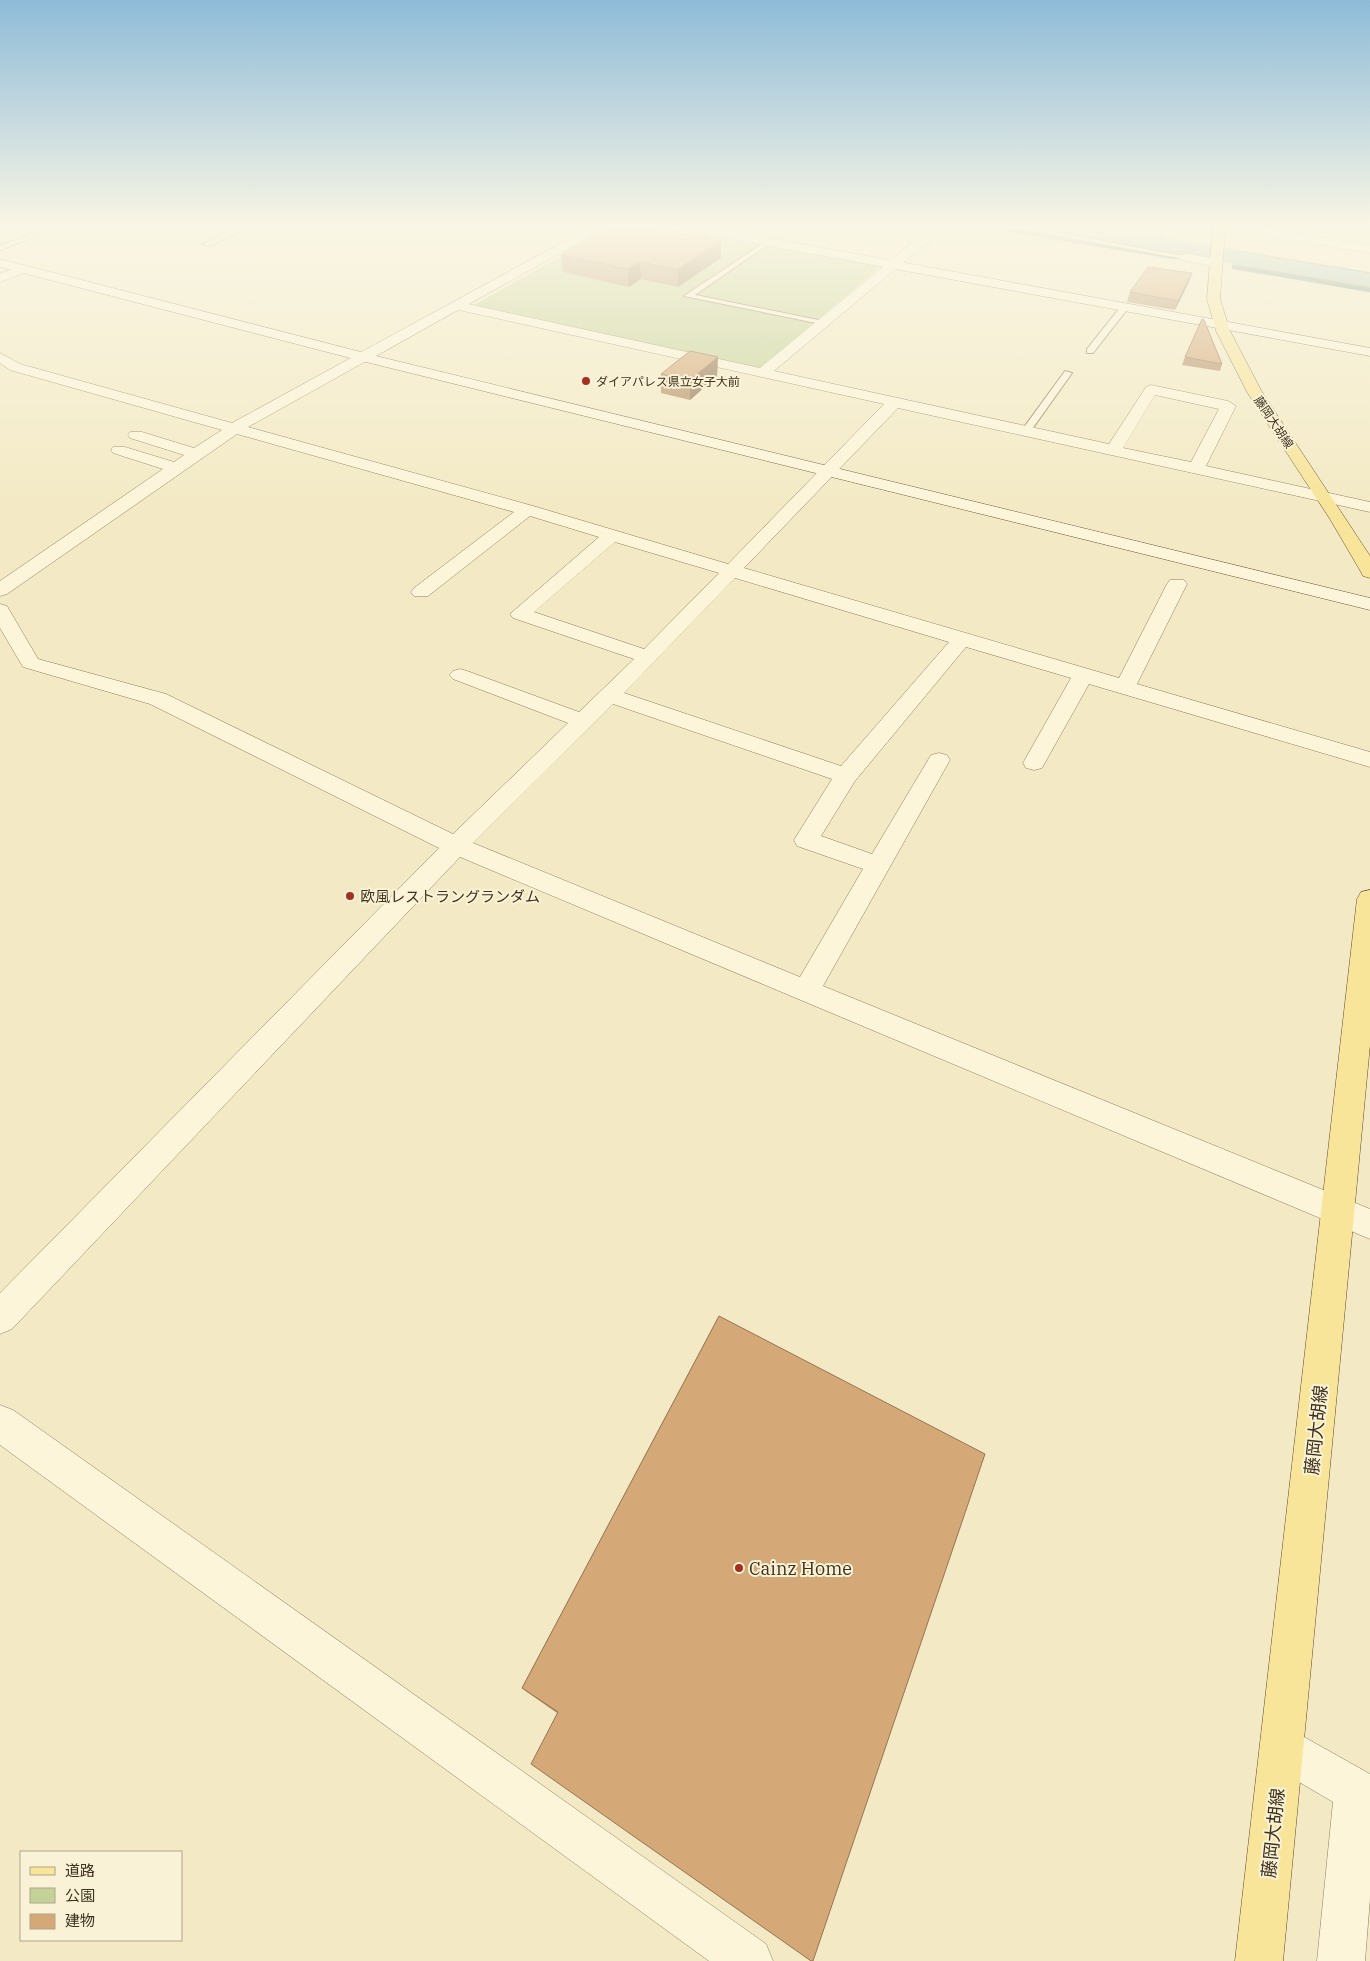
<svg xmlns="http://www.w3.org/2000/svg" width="1370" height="1961" font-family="'IBM Plex Serif','Noto Sans JP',serif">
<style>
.green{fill:#c5d297}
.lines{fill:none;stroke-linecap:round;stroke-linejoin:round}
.stream{stroke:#6c958f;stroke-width:4.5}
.river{fill:#a7c6c0;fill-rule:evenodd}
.lane-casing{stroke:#907c59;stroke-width:2}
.street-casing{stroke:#907c59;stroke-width:1}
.secondary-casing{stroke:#725c3c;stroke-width:1}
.primary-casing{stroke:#5e492d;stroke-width:1}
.path{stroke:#907c59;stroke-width:1;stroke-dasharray:2 1;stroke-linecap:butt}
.lane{fill:#fcf5da;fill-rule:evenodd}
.street{fill:#fcf5da;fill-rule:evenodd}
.secondary{fill:#fcf5da;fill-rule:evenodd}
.primary{fill:#f8e59a;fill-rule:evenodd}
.wall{fill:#b69066}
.shaded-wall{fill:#947653}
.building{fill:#d4a877;stroke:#947653}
.poi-dot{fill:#a52f22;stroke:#f9f2d6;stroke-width:2}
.labels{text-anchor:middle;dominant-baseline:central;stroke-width:4;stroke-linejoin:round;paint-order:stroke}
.far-poi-label{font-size:12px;fill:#3f311e;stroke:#f9f2d6;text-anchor:start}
.far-street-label{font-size:12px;fill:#3f311e;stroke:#f9f2d6}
.poi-label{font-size:15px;fill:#3f311e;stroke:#f9f2d6;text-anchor:start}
.near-street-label{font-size:18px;fill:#3f311e;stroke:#f9f2d6}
.near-poi-label{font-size:18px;fill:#3f311e;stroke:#f9f2d6;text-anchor:start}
</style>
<rect width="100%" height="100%" fill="#f3eac5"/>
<path class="green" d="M610,229H669L880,267L761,368L474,305Z
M1233,263L1370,285V289L1240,268L1232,266Z"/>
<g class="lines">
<path class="stream" d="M1003,229L1174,257
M1234,267L1370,290"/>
<path class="river" d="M1051,229H1106L1370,272V286L1062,236L1054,234Z"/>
<defs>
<path id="lane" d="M43,229H54L0,250V246Z
M236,229H246L209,246L202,244Z
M1021,229H1038L1189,257L1185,259Z
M768,240L770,243L695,295L823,321L827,323L826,325L684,296Z
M1122,305L1129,307L1093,353H1087V349Z
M1065,371L1072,373L1030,432H1024L1022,430Z"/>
<path id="street" d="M929,229H943L774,371L1109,444L1146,387L1151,385L1228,401L1236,406L1206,466L1370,502V512L898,408L744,568L1119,678L1167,584L1170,580H1184L1187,584L1137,684L1370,752V767L1089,684L1042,768L1034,770L1026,768L1023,763L1071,678L966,647L855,781L821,836L872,854L931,755L939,753L947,755L950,760L823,986L1370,1209V1239L460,857L12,1329L0,1334V1293L439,848L150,704L23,667L0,628V604L7,606L38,659L166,694L453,834L568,723L453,679L449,675L453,671L460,669L467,671L579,712L634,659L513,618L510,614L599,537L530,516L428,596H414L411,592L414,588L514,512L237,434L7,594L0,596V581L163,469L113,453L111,450L113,447H125L174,462L184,455L130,438L128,435L130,432H142L194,448L222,430L10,370L0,363V353L20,364L232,423L358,354H368L370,357L368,360L248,427L533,506L728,564L884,404L459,310L452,306L459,302L760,368ZM1155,395L1219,409L1191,462L1123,448ZM615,542L719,573L644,649L534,612ZM735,578L949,642L841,766L624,693ZM613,704L832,779L794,840L797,846L863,869L800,977L473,843Z
M1238,229H1269L1370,245V253L1244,233Z
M1185,253L1221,260L1223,263L1217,267L1181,260L1179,257Z
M23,265L29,269L27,272L0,282V274Z
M0,1405L13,1410L766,1944L773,1961H709L0,1445Z
M1282,1726L1297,1733L1370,1774V1898L1365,1961H1317L1333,1802L1267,1763L1260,1748L1267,1733Z"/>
<path id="secondary" d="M587,229H603L376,356L1370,598V610L358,360L0,267V259L361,352Z
M692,229H720L1370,348V356L698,233Z"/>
<path id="primary" d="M1213,229H1225L1220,299L1230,331L1262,392L1370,556V578L1363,576L1361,572L1330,519L1247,392L1216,331L1207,299Z
M1370,890V1045L1283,1961H1235L1357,899L1361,892Z"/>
</defs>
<use href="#lane" class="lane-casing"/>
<use href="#street" class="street-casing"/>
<use href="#secondary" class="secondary-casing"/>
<use href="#primary" class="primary-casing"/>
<path class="path" d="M1237,251L1370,273
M1237,265L1370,287"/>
<use href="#lane" class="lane"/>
<use href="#street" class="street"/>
<use href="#secondary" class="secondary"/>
<use href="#primary" class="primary"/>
</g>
<path class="wall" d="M721,241V258L678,287L641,279L629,287L563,272L561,255Z
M1189,282L1175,310L1127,302L1130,292Z
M718,357L717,376L690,400L661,393V374Z
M1185,357L1222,364L1220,371L1182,365Z
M719,1316L557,1713L527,1692L522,1688Z"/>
<path class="shaded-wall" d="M721,241V258L678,287V269Z
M640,262L641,279L629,287L628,269Z
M1192,273L1189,282L1175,310L1178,301Z
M718,357L717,376L690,400V380Z"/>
<path class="building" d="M606,229H652L721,241L678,269L640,262L628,269L561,255Z
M1148,267L1192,273L1178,301L1130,292Z
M1202,319L1204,320L1222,364L1185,357Z
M690,351L718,357L690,380L661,374Z
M719,1316L985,1454L813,1961H811L531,1764L558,1712L522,1688Z"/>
<linearGradient id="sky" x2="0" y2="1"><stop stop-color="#8ebbd8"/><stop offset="0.45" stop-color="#faf6e5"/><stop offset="1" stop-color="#faf6e5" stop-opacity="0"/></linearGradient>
<rect width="1370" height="504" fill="url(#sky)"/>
<g class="poi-dot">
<circle cx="586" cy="381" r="5"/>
<circle cx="350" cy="896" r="5"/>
<circle cx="739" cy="1568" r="5"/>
</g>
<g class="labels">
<g class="far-poi-label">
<text x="596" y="381">ダイアパレス県立女子大前</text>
</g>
<g class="far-street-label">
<text transform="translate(1274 422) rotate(56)">藤岡大胡線</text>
</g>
<g class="poi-label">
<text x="360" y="896">欧風レストラングランダム</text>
</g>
<g class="near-street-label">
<text transform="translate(1316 1430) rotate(-84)">藤岡大胡線</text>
<text transform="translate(1273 1833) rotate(-84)">藤岡大胡線</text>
</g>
<g class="near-poi-label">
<text x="749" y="1568">Cainz Home</text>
</g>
</g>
<rect x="20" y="1851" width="162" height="90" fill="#f9f2d6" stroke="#afa58c"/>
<rect x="30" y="1867" width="25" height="8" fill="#f8e59a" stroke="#afa58c"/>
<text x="65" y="1876" font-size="15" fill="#3f311e">道路</text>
<rect x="30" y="1888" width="25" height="15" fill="#c5d297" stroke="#afa58c"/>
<text x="65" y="1901" font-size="15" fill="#3f311e">公園</text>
<rect x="30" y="1914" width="25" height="15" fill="#d4a877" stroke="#afa58c"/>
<text x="65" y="1926" font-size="15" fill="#3f311e">建物</text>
</svg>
